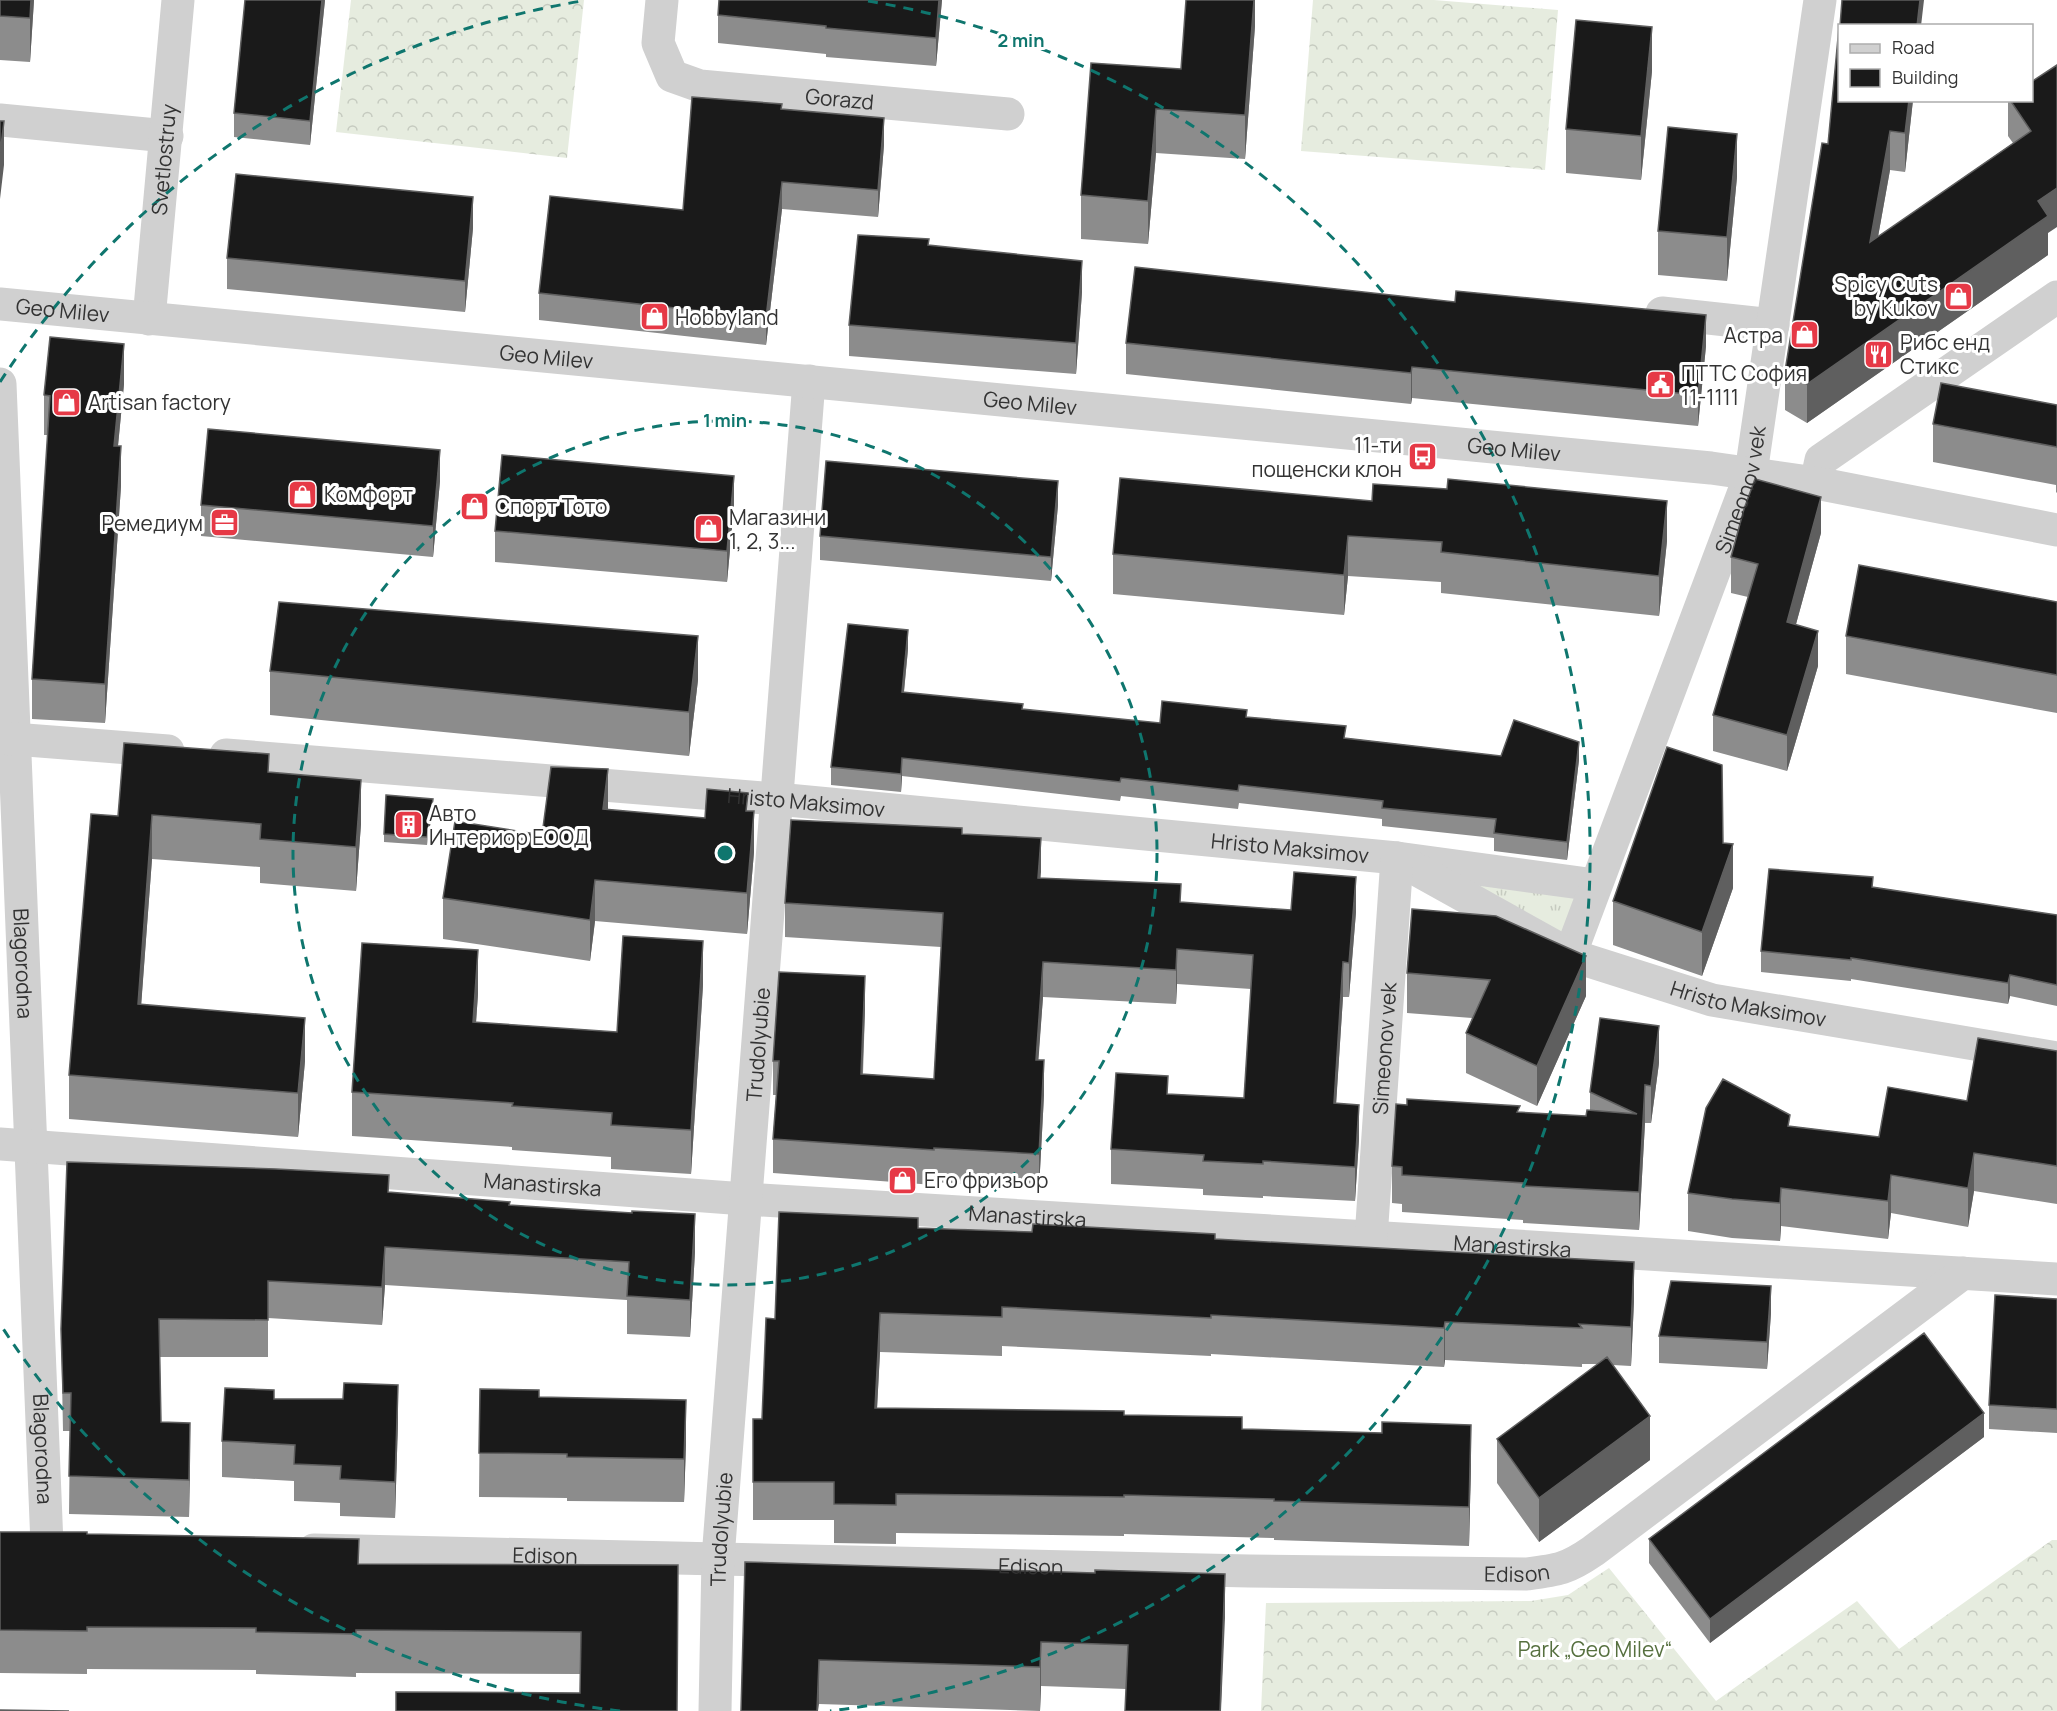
<svg xmlns="http://www.w3.org/2000/svg" width="2057" height="1711" font-family="Manrope,sans-serif">
<style>
.grass{fill:url(#grass-tufts)}
.forest{fill:url(#forest-crowns)}
.lines{fill:none;stroke-linecap:round;stroke-linejoin:round}
.minor{stroke:#d0d0d0;stroke-width:33}
.tertiary{stroke:#d0d0d0;stroke-width:33}
.wall{fill:#8c8c8c}
.shaded-wall{fill:#5f5f5f}
.building{fill:#1a1a1a;stroke:#5f5f5f;stroke-width:1.5}
.ring{fill:none;stroke:#0f766e;stroke-width:3;stroke-dasharray:10 8}
.labels{text-anchor:middle;dominant-baseline:central;stroke-width:6;stroke-linejoin:round;paint-order:stroke}
.street-label{font-size:21px;fill:#333;stroke:#fff}
.poi-label{font-size:21px;fill:#333;stroke:#fff;text-anchor:start}
.park-label{font-size:21px;fill:#56703f;stroke:#fff}
.centre{fill:#0f766e;stroke:#fff;stroke-width:3}
.ring-label{font-size:18px;text-anchor:middle;font-weight:bold;fill:#0f766e;stroke:#fff;stroke-width:6;stroke-linejoin:round;paint-order:stroke}
</style>
<defs>
<pattern id="grass-tufts" width="24" height="20" patternUnits="userSpaceOnUse" patternTransform="scale(1.5)"><rect width="24" height="20" fill="#e6ecdf"/><path d="M3 7l-1-3M5 7V3M7 7l1-3M15 17l-1-3M17 17v-4M19 17l1-3" fill="none" stroke="#c6cbc0"/></pattern>
<pattern id="forest-crowns" width="20" height="18" patternUnits="userSpaceOnUse" patternTransform="scale(1.5)"><rect width="20" height="18" fill="#e6ecdf"/><path d="M2 6a3 3 0 1 1 6 0M12 15a3 3 0 1 1 6 0" fill="none" stroke="#c6cbc0"/></pattern>
</defs>
<rect width="100%" height="100%" fill="#fff"/>
<path class="grass" d="M1397,858L1595,885L1570,955Z"/>
<path class="forest" d="M351,0H584L567,158L336,132Z
M1313,0H1434L1558,10L1545,170L1301,151Z
M2052,1540H2057V1711H1261L1266,1603L1531,1601L1568,1595L1609,1568L1716,1701L1857,1601L1899,1649Z"/>
<g class="lines">
<g class="minor">
<path id="s1" d="M662,0L658,43L672,76L700,86L1008,114"/>
<path d="M0,120L167,136"/>
<path d="M1662,313L1773,325"/>
<path id="s2" d="M149,319L178,0"/>
<path id="s3" d="M0,384L47,1545"/>
<path d="M1816,483L1821,460L2057,297"/>
<path d="M0,738L168,751"/>
<path id="s4" d="M226,755L777,799L1397,858L1595,885"/>
<path id="s5" d="M1414,868L1570,955L1712,1000L2057,1058"/>
<path id="s6" d="M1570,955L1751,473L1820,0"/>
<path id="s7" d="M0,1144L745,1199L2057,1279"/>
<path id="s8" d="M1371,1238L1397,858"/>
<path id="s9" d="M314,1550L1249,1571L1527,1574C1558,1570 1567,1569 1593,1551L1963,1273"/>
<path id="s10" d="M715,1711L718,1558L809,381"/>
</g>
<path class="tertiary" id="s11" d="M0,304L1711,468L1816,483L2057,530"/>
</g>
<path class="wall" d="M0,0H34L30,62L0,60Z
M325,0L310,145L234,137V113Z
M942,0L936,66L826,57V54L718,43V15Z
M1255,0V26L1245,159L1156,153L1148,244L1081,239V195L1181,69Z
M1652,71L1641,180L1566,173V129Z
M1839,100H1913L1905,172L1890,170L1878,237L2013,143L2008,136V100H2031L2048,233V255L1807,423L1785,410V371L1828,144Z
M782,109L884,145L878,217L782,209L766,345L539,320V293L683,210Z
M1737,177L1727,281L1658,275V231Z
M473,228L465,312L227,289V258Z
M929,245L1082,292L1076,374L849,356V325Z
M1455,302L1706,346L1698,426L1412,398L1411,404L1126,374V343Z
M124,384L118,446L121,486L105,723L32,719V679L48,435H44V395Z
M2057,405V493L2056,492V485L1933,462V424Z
M1120,478L1667,541L1659,616L1441,593V582L1348,576L1344,615L1113,594V554Z
M440,481L433,557L201,536V505Z
M1058,505L1051,581L820,560V536Z
M734,507L727,582L495,562V531Z
M1821,533L1796,624L1818,666L1787,771L1713,751V715L1748,597L1731,593V557Z
M2057,602V713L1846,674V636Z
M908,649L904,692L1023,709L1160,723L1247,717L1346,738L1501,756L1579,760L1567,860L1494,851V838L1382,826V819L1239,803L1238,809L1121,796L1120,801L902,776L901,792L831,785V767Z
M270,671L698,680L689,756L270,715Z
M269,772L361,824L356,891L260,883V867L152,859L141,1005L305,1061L298,1137L69,1119V1075L118,816Z
M433,807L427,845L384,842V834Z
M608,810L705,818L748,811L754,852L747,934L595,921L590,961L443,939V898L542,835Z
M962,834L1040,878L1181,902L1291,910L1356,912L1349,997H1343L1336,1103L1359,1139L1355,1201L1263,1196V1198L1203,1195V1189L1111,1184V1149L1168,1094L1244,1098L1251,989L1177,984L1176,1004L1043,997L1038,1060L1044,1095L1039,1189L934,1182V1185L773,1173V1139L776,1095H773V1061L865,1010L863,1074L934,1079L941,947L785,937V903Z
M1723,843L1733,888L1702,976L1613,945V901Z
M1873,887L2057,915V1006L2010,996L2008,1004L1851,979V981L1761,972V951Z
M1412,909L1586,996L1537,1106L1466,1073V1033L1472,1018L1407,1013V973Z
M703,985L691,1174L611,1169V1157L512,1150V1147L352,1136V1092L478,994L476,1022L617,1032Z
M2057,1051V1204L1974,1191L1968,1227L1891,1213L1888,1239L1781,1226L1780,1241L1732,1238L1688,1231V1193L1790,1126L1879,1137L1967,1101Z
M1659,1063L1651,1123H1645L1639,1230L1523,1223V1220L1402,1212V1204L1392,1203V1166L1520,1113L1586,1116L1590,1111V1092Z
M389,1192L510,1205L695,1252L690,1337L627,1334V1300L385,1285L382,1325L268,1318V1357H160L161,1422L190,1461L189,1517L69,1514L70,1431H63L61,1329Z
M918,1228L1215,1239L1634,1301L1631,1366L1613,1365L1650,1460L1539,1542L1497,1483V1439L1598,1364H1582V1367L1445,1360L1444,1367L1211,1354V1356L1002,1346V1356L880,1352L877,1408L1124,1415L1242,1429L1471,1464L1469,1546L1274,1540V1538L1124,1534V1536L896,1533V1544L834,1543V1520H753V1419H762L775,1319Z
M2057,1299V1433L1989,1429V1405Z
M1771,1313L1767,1369L1659,1363V1336Z
M480,1389L539,1397L686,1444L684,1502L567,1501V1498L479,1497Z
M274,1399L398,1421L395,1518L340,1516V1503L294,1501V1481L222,1477V1441Z
M1984,1437L1710,1643L1649,1563V1539Z
M0,1532L87,1534L359,1564L678,1565L580,1693V1674L356,1673V1677L256,1674V1670L87,1669V1674L0,1673Z
M745,1562L1225,1618L1126,1689L1041,1686L1040,1711L819,1704Z"/>
<path class="shaded-wall" d="M31,0H34L30,62V18Z
M322,0H325L310,145V121Z
M939,0H942L936,66V38Z
M1254,0H1255V26L1245,159V115Z
M1920,0H1924L1921,26H1917Z
M1652,27V71L1641,180V136Z
M1909,100H1913L1905,172V133Z
M1156,109V153L1148,244V201Z
M884,118V145L878,217V190Z
M4,121V165L0,199V155Z
M1890,131V170L1870,281V242Z
M1737,134V177L1727,281V237Z
M782,182V209L766,345V318Z
M2057,188V227L2048,233V255L1807,423V384L2038,201Z
M473,197V228L465,312V281Z
M1082,261V292L1076,374V343Z
M1706,315V346L1698,426V395Z
M124,344V384L114,486V446Z
M1412,367V398L1411,404V373Z
M121,446V486L105,723V684Z
M440,450V481L433,557V526Z
M734,476V507L727,582V551Z
M1058,481V505L1051,581V557Z
M1821,497V533L1787,657V622Z
M1667,501V541L1659,616V576Z
M1348,536V576L1344,615V575Z
M908,630V649L902,711V692Z
M1818,631V666L1787,771V735Z
M698,636V680L689,756V712Z
M1579,742V760L1567,860V842Z
M902,758V776L901,792V774Z
M608,769V810L603,809Z
M361,780V824L356,891V847Z
M433,799V807L427,845V837Z
M754,811V852L747,934V893Z
M152,815V859L138,1048V1004Z
M1041,838V872L1038,912V878Z
M1733,844V888L1702,976V932Z
M1356,877V912L1349,997V963Z
M595,880V921L590,961V920Z
M703,941V985L691,1174V1130Z
M1177,949V984L1176,1004V970Z
M478,950V994L473,1066V1022Z
M1586,956V996L1537,1106V1066Z
M1043,962V997L1036,1094V1060Z
M1343,962V997L1334,1137V1103Z
M2010,975V996L2008,1004V983Z
M865,976V1010L861,1108V1074Z
M305,1018V1061L298,1137V1093Z
M1659,1026V1063L1651,1123V1086Z
M1044,1060V1095L1039,1189V1154Z
M1645,1085V1123L1639,1230V1192Z
M1359,1105V1139L1355,1201V1167Z
M1974,1153V1191L1968,1227V1188Z
M1891,1175V1213L1888,1239V1201Z
M1781,1188V1226L1780,1241V1203Z
M695,1214V1252L690,1337V1300Z
M385,1247V1285L382,1325V1287Z
M1634,1262V1301L1631,1366V1327Z
M1771,1286V1313L1767,1369V1342Z
M880,1313V1352L875,1447V1408Z
M1445,1322V1360L1444,1367V1328Z
M398,1385V1421L395,1518V1482Z
M686,1400V1444L684,1502V1459Z
M1984,1413V1437L1710,1643V1619Z
M1650,1416V1460L1539,1542V1498Z
M190,1423V1461L189,1517V1480Z
M1471,1425V1464L1469,1546V1507Z
M1225,1574V1618L1221,1711H1220Z
M1041,1642V1686L1040,1711V1667Z
M819,1660V1704L818,1711H817Z"/>
<path class="building" d="M0,0H31L30,18L0,16Z
M245,0H322L310,121L234,113Z
M719,0H939L936,38L826,28V26L718,15Z
M1186,0H1254L1245,115L1156,109L1148,201L1081,195L1091,63L1181,69Z
M1842,0H1920L1917,26H1840Z
M1576,20L1652,27L1641,136L1566,129Z
M1839,27V100H1909L1905,133L1890,131L1870,242L2031,131L2010,100H2031V82L2057,65V188L2038,201L2048,216L1807,384L1785,371L1822,143L1828,144Z
M692,97L782,104L781,109L884,118L878,190L782,182L766,318L539,293L550,196L683,210Z
M0,121H4L0,155Z
M1668,127L1737,134L1727,237L1658,231Z
M236,174L473,197L465,281L227,258Z
M858,235L929,239L928,245L1082,261L1076,343L849,325Z
M1135,267L1455,302L1456,291L1706,315L1698,395L1412,367L1411,373L1126,343Z
M50,337L124,344L114,446H121L105,684L32,679L50,396L44,395Z
M1941,383L2057,405V447L1933,424Z
M208,429L440,450L433,526L201,505Z
M502,455L734,476L727,551L495,531Z
M826,461L1058,481L1051,557L820,536Z
M1120,478L1372,501L1373,484L1447,489L1448,479L1667,501L1659,576L1441,552L1442,542L1348,536L1344,575L1113,554Z
M1755,479L1821,497L1787,622L1818,631L1787,735L1713,715L1758,564L1731,557L1744,509Z
M1859,565L2057,602V675L1846,636Z
M279,602L698,636L689,712L270,671Z
M848,624L908,630L902,692L1023,704L1022,709L1160,723L1162,701L1247,710L1246,717L1346,726L1344,738L1501,756L1514,720L1579,742L1567,842L1494,833L1496,819L1382,808L1383,801L1239,785L1238,791L1121,778L1120,782L902,758L901,774L831,767Z
M124,743L269,754L268,772L361,780L356,847L260,839L261,824L152,815L138,1004L305,1018L298,1093L69,1075L91,814L118,816Z
M1667,747L1722,765L1723,843L1733,844L1702,932L1613,901Z
M551,767L608,769L603,809L705,818L707,789L748,793L746,811H754L747,893L595,880L590,920L443,898L455,821L542,835Z
M386,795L433,799L427,837L384,834Z
M791,820L962,828V834L1041,838L1038,878L1181,884L1180,902L1291,910L1294,872L1356,877L1349,963L1343,962L1334,1103L1359,1105L1355,1167L1263,1161V1164L1203,1161L1204,1155L1111,1149L1116,1073L1168,1076L1167,1094L1244,1098L1253,955L1177,949L1176,970L1043,962L1036,1060H1044L1039,1154L934,1148V1150L773,1139L779,1061H773L779,972L865,976L861,1074L934,1079L943,913L785,903Z
M1769,869L1873,877L1872,887L2057,915V985L2010,975L2008,983L1851,958V960L1761,951Z
M1412,909L1496,916L1586,956L1537,1066L1466,1033L1490,980L1407,973Z
M623,936L703,941L691,1130L611,1125L612,1113L512,1106L513,1103L352,1092L362,943L478,950L473,1022L617,1032Z
M1600,1018L1659,1026L1651,1086L1645,1085L1639,1192L1523,1186L1524,1183L1402,1175V1167L1392,1166L1396,1104L1407,1105V1099L1520,1106L1517,1112L1586,1116L1587,1110L1637,1114L1590,1092Z
M1978,1038L2057,1051V1166L1974,1153L1968,1188L1891,1175L1888,1201L1781,1188L1780,1203L1732,1199L1688,1193L1706,1108L1723,1079L1790,1115L1788,1126L1879,1137L1888,1087L1967,1101Z
M67,1162L276,1169L389,1175L388,1192L510,1202L509,1205L632,1213V1211L695,1214L690,1300L627,1296L629,1262L385,1247L382,1287L268,1281V1320L159,1319L161,1422L190,1423L189,1480L69,1476L71,1393H63L61,1329Z
M779,1212L918,1218V1228L1032,1232L1033,1224L1215,1234V1239L1634,1262L1631,1327L1579,1324L1582,1328L1445,1322L1444,1328L1211,1315V1318L1002,1307V1317L880,1313L875,1408L1124,1411V1415L1242,1417V1429L1382,1433V1422L1471,1425L1469,1507L1274,1501V1499L1124,1495V1497L896,1494V1505L834,1504V1482H753V1419H762L766,1318L775,1319Z
M1671,1281L1771,1286L1767,1342L1659,1336Z
M1995,1295L2057,1299V1409L1989,1405Z
M1924,1333L1984,1413L1710,1619L1649,1539Z
M1607,1357L1650,1416L1539,1498L1497,1439Z
M344,1383L398,1385L395,1482L340,1479L341,1466L294,1464L295,1445L222,1441L225,1388L274,1390V1399H343Z
M480,1389L539,1390V1397L686,1400L684,1459L567,1457V1454L479,1453Z
M0,1532H87V1534L359,1539L358,1564L678,1565L677,1711H396V1692L580,1693L581,1632L356,1630V1634L256,1632V1628L87,1627V1631L0,1630Z
M745,1562L1095,1573V1570L1225,1574L1220,1711H1125L1128,1645L1041,1642L1040,1667L819,1660L817,1711H741Z
M0,1710L69,1711H0Z"/>
<g class="ring">
<circle cx="725" cy="853" r="432"/>
<path d="M620 1711A864 864 0 0 1 0 1324M0 382A864 864 0 0 1 582 1M868 1A864 864 0 0 1 830 1711"/>
</g>
<defs>
<symbol id="shop-square" viewBox="-11 -11 22 22"><rect x="-9" y="-9" width="18" height="18" rx="4" fill="#e63946" stroke="#fff"/><path d="M-5-2.5h2.3a2.7 3.5 0 0 1 5.4 0H5L5.5 6h-11ZM-1.5-2.5h3a1.5 2.3 0 0 0-3 0Z" fill="#fff"/></symbol>
<symbol id="restaurant-square" viewBox="-11 -11 22 22"><rect x="-9" y="-9" width="18" height="18" rx="4" fill="#e63946" stroke="#fff"/><path d="M-5-6h1v4h1v-4h1v4h1v-4h1v5L-1.5 .5V6h-2V.5L-5-1ZM5-6V6H3V1.5H1.5Q1.5-4 5-6Z" fill="#fff"/></symbol>
<symbol id="civic-square" viewBox="-11 -11 22 22"><rect x="-9" y="-9" width="18" height="18" rx="4" fill="#e63946" stroke="#fff"/><path d="M-.6-6.5H3V-4.5H.6V-3L4-1V1h2V6H-6V1h2V-1L-.6-3ZM-1.2 2.5V6h2.4V2.5Z" fill="#fff"/></symbol>
<symbol id="bus-square" viewBox="-11 -11 22 22"><rect x="-9" y="-9" width="18" height="18" rx="4" fill="#e63946" stroke="#fff"/><path d="M-5-6H5V4H4V6H2V4H-2V6H-4V4H-5ZM-3.5-4V0h7V-4ZM-3.5 1.2v1.5H-2V1.2ZM2 1.2v1.5H3.5V1.2Z" fill="#fff"/></symbol>
<symbol id="office-square" viewBox="-11 -11 22 22"><rect x="-9" y="-9" width="18" height="18" rx="4" fill="#e63946" stroke="#fff"/><path d="M-6-3h4V-5.5h4V-3h4V5H-6ZM-1-4.5V-3h2v-1.5ZM-6 0V1H6V0Z" fill="#fff"/></symbol>
<symbol id="building-square" viewBox="-11 -11 22 22"><rect x="-9" y="-9" width="18" height="18" rx="4" fill="#e63946" stroke="#fff"/><path d="M-4-6H4V6H1V3H-1V6H-4ZM-2.5-4.3h1.7v1.8h-1.7ZM.8-4.3h1.7v1.8H.8ZM-2.5-1h1.7V.8h-1.7ZM.8-1h1.7V.8H.8Z" fill="#fff"/></symbol>
</defs>
<g fill-rule="evenodd">
<use href="#shop-square" x="1942" y="280" width="33" height="33"/>
<use href="#shop-square" x="638" y="300" width="33" height="33"/>
<use href="#shop-square" x="1788" y="318" width="33" height="33"/>
<use href="#restaurant-square" x="1862" y="338" width="33" height="33"/>
<use href="#civic-square" x="1644" y="368" width="33" height="33"/>
<use href="#shop-square" x="50" y="386" width="33" height="33"/>
<use href="#bus-square" x="1406" y="440" width="33" height="33"/>
<use href="#shop-square" x="286" y="478" width="33" height="33"/>
<use href="#shop-square" x="458" y="490" width="33" height="33"/>
<use href="#office-square" x="208" y="506" width="33" height="33"/>
<use href="#shop-square" x="692" y="512" width="33" height="33"/>
<use href="#building-square" x="392" y="808" width="33" height="33"/>
<use href="#shop-square" x="886" y="1164" width="33" height="33"/>
</g>
<g class="labels">
<g class="street-label">
<text stroke="none"><textPath href="#s1" startOffset="249">Gorazd</textPath></text>
<text stroke="none"><textPath href="#s2" startOffset="160">Svetlostruy</textPath></text>
<text stroke="none"><textPath href="#s11" startOffset="63">Geo Milev</textPath></text>
<text stroke="none"><textPath href="#s11" startOffset="549">Geo Milev</textPath></text>
<text stroke="none"><textPath href="#s11" startOffset="1035">Geo Milev</textPath></text>
<text stroke="none"><textPath href="#s11" startOffset="1521">Geo Milev</textPath></text>
<text stroke="none"><textPath href="#s6" startOffset="496">Simeonov vek</textPath></text>
<text stroke="none"><textPath href="#s4" startOffset="582">Hristo Maksimov</textPath></text>
<text stroke="none"><textPath href="#s4" startOffset="1068">Hristo Maksimov</textPath></text>
<text stroke="none"><textPath href="#s3" startOffset="580">Blagorodna</textPath></text>
<text stroke="none"><textPath href="#s5" startOffset="364">Hristo Maksimov</textPath></text>
<text stroke="none"><textPath href="#s10" startOffset="668">Trudolyubie</textPath></text>
<text stroke="none"><textPath href="#s8" startOffset="190">Simeonov vek</textPath></text>
<text stroke="none"><textPath href="#s7" startOffset="544">Manastirska</textPath></text>
<text stroke="none"><textPath href="#s7" startOffset="1030">Manastirska</textPath></text>
<text stroke="none"><textPath href="#s7" startOffset="1516">Manastirska</textPath></text>
<text stroke="none"><textPath href="#s3" startOffset="1066">Blagorodna</textPath></text>
<text stroke="none"><textPath href="#s10" startOffset="182">Trudolyubie</textPath></text>
<text stroke="none"><textPath href="#s9" startOffset="231">Edison</textPath></text>
<text stroke="none"><textPath href="#s9" startOffset="717">Edison</textPath></text>
<text stroke="none"><textPath href="#s9" startOffset="1203">Edison</textPath></text>
</g>
<g class="poi-label">
<text x="1938" y="284" text-anchor="end">Spicy Cuts<tspan x="1938" dy="24">by Kukov</tspan></text>
<text x="675" y="317">Hobbyland</text>
<text x="1783" y="335" text-anchor="end">Астра</text>
<text x="1900" y="342">Рибс енд<tspan x="1900" dy="24">Стикс</tspan></text>
<text x="1681" y="373">ПТТС София<tspan x="1681" dy="24">11-1111</tspan></text>
<text x="88" y="402">Artisan factory</text>
<text x="1402" y="445" text-anchor="end">11-ти<tspan x="1402" dy="24">пощенски клон</tspan></text>
<text x="324" y="494">Комфорт</text>
<text x="495" y="506">Спорт Тото</text>
<text x="729" y="517">Магазини<tspan x="729" dy="24">1, 2, 3...</tspan></text>
<text x="203" y="523" text-anchor="end">Ремедиум</text>
<text x="429" y="813">Авто<tspan x="429" dy="24">Интериор ЕООД</tspan></text>
<text x="924" y="1180">Его фризьор</text>
</g>
<g class="park-label">
<text x="1595" y="1649">Park „Geo Milev“</text>
</g>
</g>
<circle cx="725" cy="853" r="9" class="centre"/>
<g class="ring-label">
<text x="1021" y="47">2 min</text>
<text x="725" y="427">1 min</text>
</g>
<rect x="1838" y="24" width="195" height="78" fill="#ffffff" stroke="#adadad" stroke-width="1.5"/>
<rect x="1850" y="44" width="30" height="9" fill="#d0d0d0" stroke="#adadad" stroke-width="1.5"/>
<text x="1892" y="54" font-size="18" fill="#333333">Road</text>
<rect x="1850" y="69" width="30" height="18" fill="#1a1a1a" stroke="#adadad" stroke-width="1.5"/>
<text x="1892" y="84" font-size="18" fill="#333333">Building</text>
</svg>
